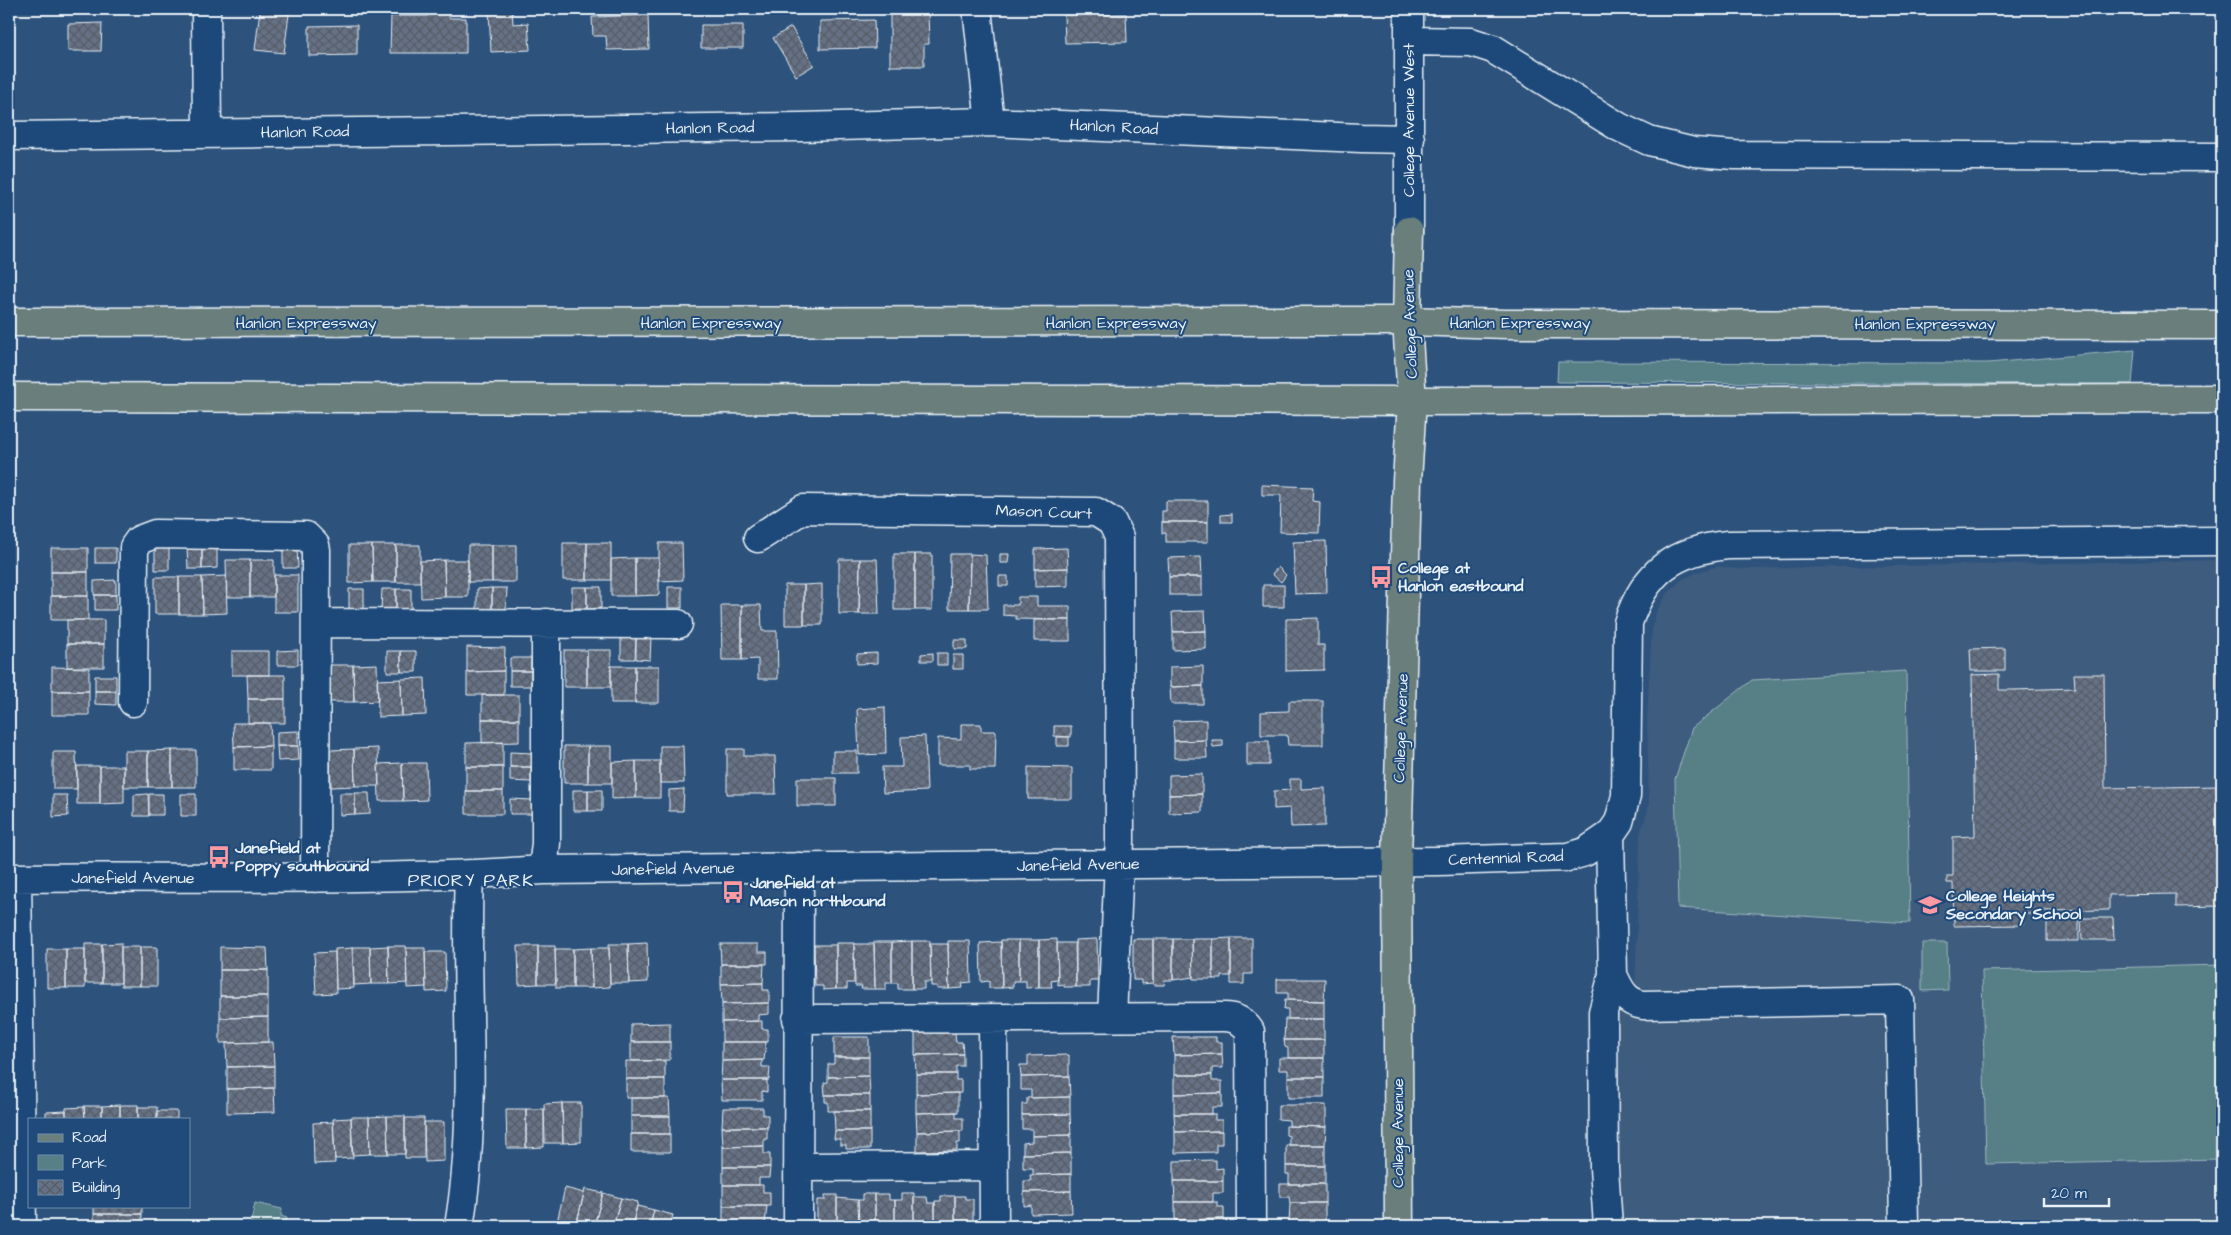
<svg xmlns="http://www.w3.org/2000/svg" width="2231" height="1235" font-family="'Architects Daughter',sans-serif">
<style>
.built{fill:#3e5b7e}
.green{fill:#567f86;stroke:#9fb8bf}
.building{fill:url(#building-cross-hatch);stroke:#e8f1f8}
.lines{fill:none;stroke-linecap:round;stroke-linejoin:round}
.minor-casing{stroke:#e8f1f8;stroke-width:31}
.major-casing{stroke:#e8f1f8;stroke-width:31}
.highway-casing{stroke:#e8f1f8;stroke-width:31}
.minor{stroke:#1f4a7a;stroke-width:28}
.major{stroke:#6b7f7c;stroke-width:28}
.highway{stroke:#6b7f7c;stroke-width:28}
.labels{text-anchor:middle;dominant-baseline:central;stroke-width:4;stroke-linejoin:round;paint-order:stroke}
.street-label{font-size:16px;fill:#e8f1f8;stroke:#1f4a7a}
.poi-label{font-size:16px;font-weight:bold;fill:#e8f1f8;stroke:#1f4a7a;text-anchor:start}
.neighbourhood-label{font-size:18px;letter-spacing:1px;fill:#e8f1f8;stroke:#1f4a7a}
</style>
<defs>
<pattern id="building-cross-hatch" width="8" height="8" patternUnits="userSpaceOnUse" patternTransform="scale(1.25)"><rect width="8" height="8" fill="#657184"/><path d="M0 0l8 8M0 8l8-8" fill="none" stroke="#565c67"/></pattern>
</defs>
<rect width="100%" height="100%" fill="#2d527c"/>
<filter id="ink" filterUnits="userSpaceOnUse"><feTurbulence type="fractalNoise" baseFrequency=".02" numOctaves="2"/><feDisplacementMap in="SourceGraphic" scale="10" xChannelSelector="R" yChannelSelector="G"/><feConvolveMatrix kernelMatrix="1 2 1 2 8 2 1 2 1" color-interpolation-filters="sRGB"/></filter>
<g filter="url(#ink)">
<path class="built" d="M2222,560V1226H1596L1595,988H1635L1640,834L1649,806L1647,716L1652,626L1657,610L1667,594L1681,580L1698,572L1718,566L1735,569Z"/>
<path class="green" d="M2135,350L2132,384L1557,382L1558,362L1988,363Z
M1906,671L1910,923L1678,908L1675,779L1692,728L1752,680Z
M1922,943H1947L1948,990L1922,991Z
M2222,965V1159L1986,1164L1982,971Z
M255,1203L282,1209L281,1216L287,1218L286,1226H250Z"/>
<path class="building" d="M428,9H449V18H466V53H390L391,16H428Z
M489,9H512L513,24L528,23L530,50L491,52Z
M260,10L289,14L284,53L255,50Z
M890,11H928L929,44H924V66H890Z
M1126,14L1127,42L1065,43L1064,15Z
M648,15L649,49L607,50L606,36H593L592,17Z
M874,20L875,48L820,49V21Z
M102,23L101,51H68V24Z
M357,25V55L309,56V26Z
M701,25H743V48H701Z
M791,27L814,65L796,76L773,38Z
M1262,485L1313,487L1312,501L1320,502L1319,533L1280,532L1281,495H1262Z
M1166,501H1208V522H1162V511H1166Z
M1232,514V522H1221V515Z
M1162,522H1208V542H1166V533H1162Z
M1326,541L1327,593L1295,594L1293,542Z
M563,543H587V580H563Z
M587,543H611V580H587Z
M659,543H682L683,580L659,581Z
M349,545H372L373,582L349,583Z
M372,545H396V582H373Z
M396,545H420V582H396Z
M468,545H492V582H468Z
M492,545H516V582H492Z
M202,547H217V568L202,569Z
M283,547H297L298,568H283Z
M51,548H88V572H51Z
M95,548H116V563H95Z
M169,548V570H155V549Z
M187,548H202V569H188Z
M1067,548L1068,568L1035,569V549Z
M894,554H915V610H894Z
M915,554H932V610H915Z
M950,554H970L969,609H949Z
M970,554L986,555L988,609H969Z
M1000,554H1009L1008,563H1000Z
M1201,557L1202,577H1169L1168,558Z
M635,558V596H611V559Z
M635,558H659V595L635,596Z
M839,559H860L859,614H839Z
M860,559H877L879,614H859Z
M226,560H250V597H227Z
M250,560H274V597H250Z
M444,560L445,597L421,598L420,561Z
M444,560H468V597H445Z
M1278,567L1286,575L1281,582L1272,574Z
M1068,568V586L1035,587V569Z
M51,572H88V596H51Z
M274,575H298V612H274Z
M226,576L227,613L203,614L202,577Z
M999,576H1008V586H999Z
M155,577H179V614H155Z
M179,577H202L203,614H179Z
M1169,577H1202V595H1169Z
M116,580V595H94V581Z
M822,584V625H804V585Z
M785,585H804V625H785Z
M1263,585H1284V607H1263Z
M572,587H587V608H572Z
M587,587H601V608L587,609Z
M668,587H682V608H668Z
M492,588V610H477V589Z
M492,588H507L506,610H492Z
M349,589H364V611H349Z
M382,589H396V610H381Z
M396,589H411V610H396Z
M95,595H116V610H95Z
M51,596H88V620H51Z
M1018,597H1037V606H1070V620L1016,619V616L1003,615V605H1018Z
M721,605H742V660H722Z
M742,605H761L762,631H777L778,679H758V659L742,660Z
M1205,611L1206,631L1173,632L1172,612Z
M1318,618V645H1324V670L1286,671V619Z
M67,620H104V644H67Z
M1034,620H1070V641H1034Z
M1206,631V649L1173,650V632Z
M621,638H636L635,659H621Z
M636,638H651L650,660L636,659Z
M954,640H967V649H954Z
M67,644H104V667H67Z
M467,647L505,648L504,671L467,672Z
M2005,648V671H1971L1970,649Z
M298,650V665H277V651Z
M564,650H587V687H564Z
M587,650H611V687H587Z
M232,651H269V675H232Z
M387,651H401V672H387Z
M401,651H416V672H401Z
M877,653V663L857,664V654Z
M933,653V661H921V654Z
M937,653H947V665H937Z
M953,655H963V669H953Z
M510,658H531V671H510Z
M377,664L378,701L354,702L353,665Z
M329,665H353L354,702H330Z
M611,666H635V703H611Z
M635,666H659V703H635Z
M1203,666V686L1170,687V667Z
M52,667L89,668V691H52Z
M2222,668V866H2220V906L2176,907V894L2109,895V910L2041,911V914H2023V925L1954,926L1953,883H1947V876H1953V837L1975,836L1972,675L1999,674V690H2013L2075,688L2074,674H2104L2105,788L2219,786L2218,669Z
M504,671V695H467V672Z
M510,671H531V686H510Z
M247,675H285V699H248Z
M95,676H116V691H95Z
M425,678L426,715L402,716L401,679Z
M401,679L402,716L378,717L377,680Z
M1203,686V704H1171L1170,687Z
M52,691H89V715H52Z
M95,691H116V705L95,704Z
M482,695H519V719H482Z
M248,699H285V723H248Z
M1289,701H1323V745H1288L1287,735H1261V712L1289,711Z
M885,707L886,754L859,755L857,709Z
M482,719H519V742L482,743Z
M1206,720V740L1174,741L1173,721Z
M233,723H270L271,746L234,747Z
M961,724H981V731H996L995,769H970V765H938V738L961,739Z
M1054,726H1071V737L1054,736Z
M298,731V746H277V732Z
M925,736L927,791L883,793L882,767H902L901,737Z
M1057,737H1069V746H1057Z
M1206,740L1207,758H1174V741Z
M1212,740H1223V746L1213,747Z
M1247,741H1269V765H1247Z
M503,742V767H466V743Z
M271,746V770H234V747Z
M277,746H298L299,760L278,761Z
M564,746H588V783H564Z
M588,746H612V783H588Z
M660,746H683L684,783H660Z
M378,748L379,786H355L354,749Z
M354,749L355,786L331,787L330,750Z
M727,749H744V756H775L776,794H727Z
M172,750H196V787H172Z
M172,750V787H148V751Z
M124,751H148V787H124Z
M833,751H857V773H833Z
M53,752H76L77,789H53Z
M510,752L532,753V767H510Z
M636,761V798L612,799V762Z
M636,761H660V798H636Z
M402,763L403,801H379L378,764Z
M402,763H426L427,800L403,801Z
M77,766H100V804H77Z
M100,766H124V803L100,804Z
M466,767H503V791H466Z
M510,767H531V782L510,781Z
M1028,767L1072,768V799H1028Z
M1202,774V794L1169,795V775Z
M797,778H836V806H797Z
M1290,779H1301V789L1325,788V826L1291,827L1290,808L1274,809V791L1290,790Z
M684,789L683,811H669V790Z
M573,790H588V811H573Z
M588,790H602V811H588Z
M466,791H503V814H466Z
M340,793H355V814L340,815Z
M355,793H369L370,814L355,815Z
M148,794L149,816H134V795Z
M149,794H163V815H149Z
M181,794H196V816H181Z
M1202,794V812L1169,813V795Z
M53,795H67L68,816L53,817Z
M510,799L532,800V814H510Z
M2079,918V941H2047V919Z
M2081,918H2113L2114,940H2082Z
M1231,938V976H1222V979H1213V939Z
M1231,938H1252V974H1244V984H1231Z
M1057,939L1058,980L1051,981L1052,987H1039V940Z
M1095,939H1097L1098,981H1090V987H1076L1075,940Z
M1133,939H1153V983L1141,984V980H1133Z
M1153,939H1173V980H1165L1164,985H1153Z
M1173,939H1192L1193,977L1173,980Z
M1192,939H1213V979H1193Z
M1001,940H1019V981H1013V987L1002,988Z
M1019,940H1039V987L1026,988V981H1019Z
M912,941H930L931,982H924V989H912Z
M912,941V989H898V983H892V942Z
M948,941H970L971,982L962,983L963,988L949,989Z
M874,942H892V983H886V989H875Z
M1001,942L1002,988H989V981L981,982L980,943Z
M121,943V983H102V944Z
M647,943L648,982L629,983L628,944Z
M836,943H854V983H847V989H836Z
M1057,943H1076V987H1064V984L1058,985Z
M85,944H102V983H85Z
M609,944H628L629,983H610Z
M720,944H758V952H767V964H721Z
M854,944H874L875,989H861L862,986H855Z
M930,944H948L949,989H937V986H931Z
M814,945H836V989L823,990V986H815Z
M388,946H406L407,983L389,984Z
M388,946L389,984H371L370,947Z
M518,946H538V984L519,985Z
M538,946H555L556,984H538Z
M121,947H140V986H121Z
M140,947H157V986H140Z
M220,947L267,948L268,970H220Z
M352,947H370L371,984L354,985Z
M353,948L354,988L336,989L335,949Z
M406,948H425L426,987L407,988Z
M591,948H609L610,987L592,988Z
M591,948L592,988H573V949Z
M47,949H66V988H47Z
M66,949H85V988H66Z
M555,949H573V988H556Z
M335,952L336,993L316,994L314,953Z
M425,952H445L446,991L426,992Z
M721,964H764L763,983L721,984Z
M220,970H268V996H220Z
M1277,979H1325L1324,1001L1288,1000V993H1277Z
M763,983V990H769V1003L722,1004L721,984Z
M220,996H268V1017L220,1018Z
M1285,1000L1324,1001V1019H1288V1009H1284Z
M769,1003V1014L758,1015V1021L722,1022V1004Z
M268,1017V1042L220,1043V1018Z
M1285,1019H1324V1040H1284Z
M762,1021V1029H768V1042H722V1022Z
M670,1023V1042H631V1024Z
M915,1033H955L956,1042H962L963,1054L915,1055Z
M834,1037H869V1057H834Z
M1173,1037H1216V1042H1222V1054L1174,1055Z
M1284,1040H1324V1058H1288V1048L1285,1047Z
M273,1042L274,1066L227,1067L226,1043Z
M631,1042H670V1060L631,1061Z
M722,1042H766L764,1060L722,1061Z
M963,1054V1066H956V1074H916L915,1055Z
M1222,1054L1223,1068H1212V1075H1174V1055Z
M1069,1055V1076L1021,1077L1020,1065H1028V1056Z
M834,1057H869V1076L828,1077V1064H834Z
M1279,1058H1324V1077H1288V1070H1279Z
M762,1060V1067H770L769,1080H721L722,1061Z
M626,1061H665V1079H626Z
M274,1066V1088L227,1089V1067Z
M916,1074H956V1080H961V1093L916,1094Z
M1174,1075H1212V1081H1222V1093L1174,1094Z
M869,1076L870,1095H825L824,1083L828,1082V1077Z
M1069,1076L1070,1097L1031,1098V1090H1021V1077Z
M1288,1077H1324V1098H1288Z
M626,1079H665V1098H626Z
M721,1080H767V1092L762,1091V1100H722Z
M274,1088L275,1112L227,1113V1089Z
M958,1093V1112L916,1113V1094Z
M1222,1093V1107H1212V1114H1174V1094Z
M825,1095H870V1111H828V1102H825Z
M1070,1097V1114L1022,1115V1104H1027V1098Z
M631,1098H669L670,1116H631Z
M562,1103L563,1143H545L544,1104Z
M562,1103H581V1142L563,1143Z
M120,1105V1119H102V1106Z
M120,1105H138V1119H120Z
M1278,1105H1326V1127L1289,1126V1120L1278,1119Z
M84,1106H102V1119H85Z
M84,1107L85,1119H66V1108Z
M138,1107H157V1119H138Z
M723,1108H763V1115H768V1127H722Z
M506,1109H526V1148H507Z
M526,1109H544V1147L526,1148Z
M66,1111V1119H46V1112Z
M157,1111H177V1119H157Z
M834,1111H870V1131H835Z
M956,1112V1118H963V1131L917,1132L916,1113Z
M1070,1114L1071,1135L1032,1136V1129H1022V1115Z
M1174,1114H1215V1120H1222V1131L1175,1132Z
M387,1116L388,1154H370L369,1117Z
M387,1116H405V1154H388Z
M631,1116H670V1134H631Z
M351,1117H369L370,1154L352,1155Z
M351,1118L353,1158L335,1159L333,1119Z
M405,1118H424V1158H405Z
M333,1122L335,1163L314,1164L313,1123Z
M424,1122H444V1161L425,1162Z
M1286,1126L1326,1127L1325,1145H1289V1136L1286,1135Z
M722,1127H767V1139H764V1146L723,1147Z
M835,1131H870V1149H846V1145H840V1139H834Z
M960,1131V1143H957V1150L917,1151V1132Z
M1222,1131V1144H1216V1152L1175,1153V1132Z
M631,1134H670V1152H631Z
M1071,1135V1153L1023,1154V1143L1032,1142V1136Z
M1286,1145H1325V1166H1286Z
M764,1146V1154H770V1167H723V1147Z
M1071,1153V1174L1033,1175V1168H1023V1154Z
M1216,1160V1169L1223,1168V1181H1174V1161Z
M1286,1166H1325V1184H1289V1174H1286Z
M723,1167H770L769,1178H759V1185H723Z
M1071,1174V1191L1024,1192V1181H1031L1030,1175Z
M1174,1181H1223V1193H1213V1202H1175Z
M1280,1184H1325V1203H1290L1289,1197H1280Z
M723,1185H763V1192H770V1206H723Z
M565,1188L584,1193L576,1226H556Z
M585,1189L603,1193L594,1226H576Z
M1071,1191L1072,1213L1031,1214V1205L1024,1206V1192Z
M603,1193L621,1198L613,1226H594Z
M902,1193H914V1226H895V1200H902Z
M863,1194H875V1226H859L858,1200H863Z
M875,1194H889V1200H895V1226H875Z
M825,1195H837V1226H817V1200H825Z
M941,1196H955V1226H935V1201H941Z
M955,1196H965V1199H973V1226H955Z
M914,1197H927L928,1203H935V1226H914Z
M621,1198L638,1202L632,1226H613Z
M837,1198L858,1200L859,1226H837Z
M1175,1202H1217V1207H1224V1219L1175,1220Z
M1290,1203H1325V1224H1289Z
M94,1206H142V1214H94Z
M637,1206L654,1210L650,1226H632Z
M723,1206H767L765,1224H723Z
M654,1210L673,1215L670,1226H650Z
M94,1214H142V1226H94Z
M1224,1219V1226H1175V1220Z
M723,1224H764V1226H723Z"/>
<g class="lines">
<defs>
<path id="minor" d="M206,9L207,133
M977,9L990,122
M1409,41L1471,42L1493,49L1619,127L1649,141L1694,152L1735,155L2222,157
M9,136L801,127L990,122L1361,138L1410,139
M1409,231V9
M758,538L803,509L1096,512L1112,522L1119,537L1120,840L1112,1017
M316,623L678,624
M133,702L134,547L139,540L155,534L306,536L315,545L316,550L315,878
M543,870L546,843V623
M9,878C187,876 365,882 543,870L1440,861L1568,857L1585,852L1610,835
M17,878L22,1226
M1613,975C1620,990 1625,1002 1643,1005L1900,1000L1904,1226
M797,1019L1224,1017C1235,1017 1244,1022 1250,1031L1251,1226
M993,1019L994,1226
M798,1167L993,1166
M459,1226C479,1110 464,992 469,875
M798,1226L799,867
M1608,1226L1604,1168L1603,1012L1613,975L1610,835L1619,822L1626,796L1628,623C1645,571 1675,550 1728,545L2222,541"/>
<path id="major" d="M1399,1226L1397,861L1407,481L1412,401L1407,321L1409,231"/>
<path id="highway" d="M9,322L1407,321L1506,324L2222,325
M9,397L1412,401L2222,399"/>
</defs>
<use href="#minor" class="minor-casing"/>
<use href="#major" class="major-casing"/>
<use href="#highway" class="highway-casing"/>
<use href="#minor" class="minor"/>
<use href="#major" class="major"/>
<use href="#highway" class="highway"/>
</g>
</g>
<defs>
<symbol id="bus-bare" viewBox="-9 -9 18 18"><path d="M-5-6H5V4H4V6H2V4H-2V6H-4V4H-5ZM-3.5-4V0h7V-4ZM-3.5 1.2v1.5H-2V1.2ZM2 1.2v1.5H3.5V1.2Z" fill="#ff9aa2" stroke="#1f4a7a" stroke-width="2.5" paint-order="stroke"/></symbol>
<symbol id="school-bare" viewBox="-9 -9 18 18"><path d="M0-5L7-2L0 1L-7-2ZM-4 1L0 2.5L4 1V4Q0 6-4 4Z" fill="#ff9aa2" stroke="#1f4a7a" stroke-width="2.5" paint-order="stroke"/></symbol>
</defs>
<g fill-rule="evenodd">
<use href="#bus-bare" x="1365" y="561" width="32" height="32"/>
<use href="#bus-bare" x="203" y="841" width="32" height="32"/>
<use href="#bus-bare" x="717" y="876" width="32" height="32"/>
<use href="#school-bare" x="1914" y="889" width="32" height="32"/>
</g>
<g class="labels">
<g class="street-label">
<text transform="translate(1409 120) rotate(-90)">College Avenue West</text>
<text transform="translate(1114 127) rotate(3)">Hanlon Road</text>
<text transform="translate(710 128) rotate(-1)">Hanlon Road</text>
<text transform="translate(305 132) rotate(-1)">Hanlon Road</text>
<text x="306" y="323">Hanlon Expressway</text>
<text x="711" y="323">Hanlon Expressway</text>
<text x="1116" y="323">Hanlon Expressway</text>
<text x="1520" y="323">Hanlon Expressway</text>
<text transform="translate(1410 324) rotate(-92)">College Avenue</text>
<text x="1925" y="324">Hanlon Expressway</text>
<text transform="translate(1044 512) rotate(2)">Mason Court</text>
<text transform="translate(1401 728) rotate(-88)">College Avenue</text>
<text transform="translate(1506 858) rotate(-2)">Centennial Road</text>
<text transform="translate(1078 865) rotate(-1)">Janefield Avenue</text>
<text transform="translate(673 869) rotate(-1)">Janefield Avenue</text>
<text x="133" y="878">Janefield Avenue</text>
<text transform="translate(1398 1133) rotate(-90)">College Avenue</text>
</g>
<g class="poi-label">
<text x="1398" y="568">College at<tspan x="1398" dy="18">Hanlon eastbound</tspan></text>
<text x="235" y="848">Janefield at<tspan x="235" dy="18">Poppy southbound</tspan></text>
<text x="750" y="883">Janefield at<tspan x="750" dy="18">Mason northbound</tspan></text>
<text x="1946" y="896">College Heights<tspan x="1946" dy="18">Secondary School</tspan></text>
</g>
<g class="neighbourhood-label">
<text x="471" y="880">PRIORY PARK</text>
</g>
</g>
<rect width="2231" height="1235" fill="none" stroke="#1f4a7a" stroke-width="30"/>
<rect x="15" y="15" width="2201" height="1205" fill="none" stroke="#e8f1f8" stroke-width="2" filter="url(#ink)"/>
<rect x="28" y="1118" width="162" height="90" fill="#1f4a7a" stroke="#6f8dac"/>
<rect x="38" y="1134" width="25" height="8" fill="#6b7f7c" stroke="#6f8dac"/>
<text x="72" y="1142" font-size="15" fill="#e8f1f8">Road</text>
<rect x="38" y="1155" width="25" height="15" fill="#567f86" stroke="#6f8dac"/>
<text x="72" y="1168" font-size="15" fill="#e8f1f8">Park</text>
<rect x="38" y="1180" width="25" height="15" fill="url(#building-cross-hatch)" stroke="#6f8dac"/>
<text x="72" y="1192" font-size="15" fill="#e8f1f8">Building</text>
<path d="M2044 1198v8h65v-8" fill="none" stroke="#e8f1f8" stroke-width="2.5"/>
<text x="2051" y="1198" font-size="15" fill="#e8f1f8" stroke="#1f4a7a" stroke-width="4" paint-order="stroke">20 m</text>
</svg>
